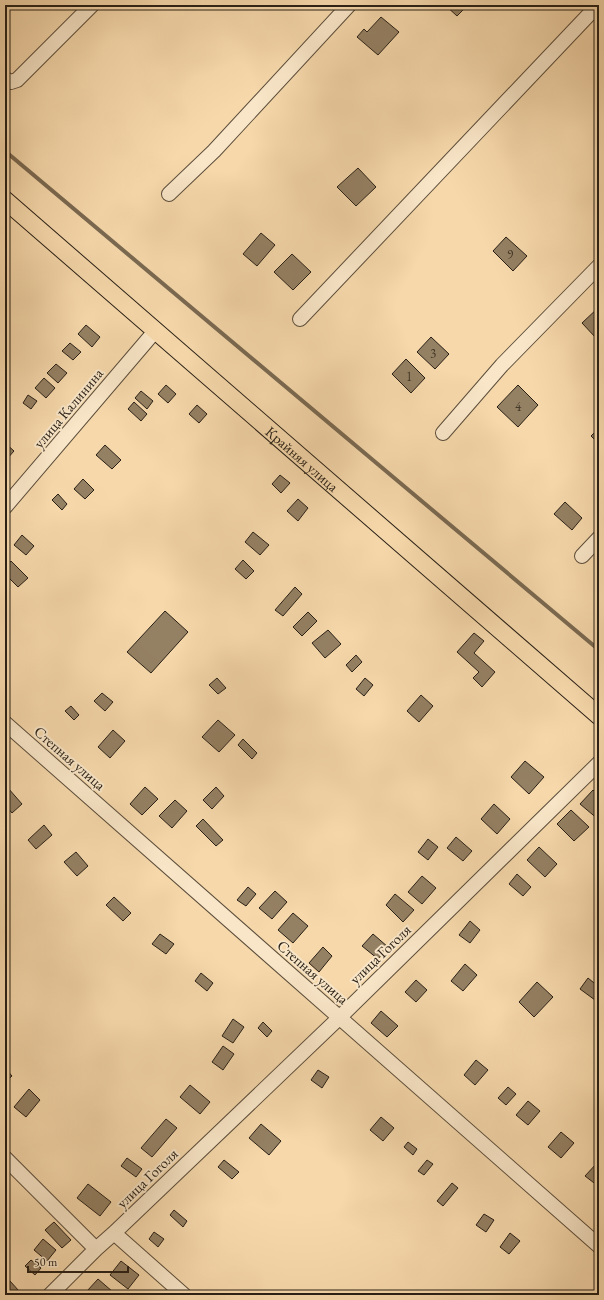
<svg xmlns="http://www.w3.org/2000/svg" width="604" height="1300" font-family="'EB Garamond',serif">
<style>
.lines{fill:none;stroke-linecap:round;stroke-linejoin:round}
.stream{stroke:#7a6951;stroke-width:4}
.building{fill:#948063;stroke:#292016}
.minor-casing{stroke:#5c4e3b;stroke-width:16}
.major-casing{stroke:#292016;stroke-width:19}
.minor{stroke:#f9e6c8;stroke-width:14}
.major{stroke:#f6d8ab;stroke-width:17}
.labels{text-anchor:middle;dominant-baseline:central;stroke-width:4;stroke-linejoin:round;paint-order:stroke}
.number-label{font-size:13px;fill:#443829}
.street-label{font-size:15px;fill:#292016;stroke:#f9e6c8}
</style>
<rect width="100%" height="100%" fill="#f6d8ab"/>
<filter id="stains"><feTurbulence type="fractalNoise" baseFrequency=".005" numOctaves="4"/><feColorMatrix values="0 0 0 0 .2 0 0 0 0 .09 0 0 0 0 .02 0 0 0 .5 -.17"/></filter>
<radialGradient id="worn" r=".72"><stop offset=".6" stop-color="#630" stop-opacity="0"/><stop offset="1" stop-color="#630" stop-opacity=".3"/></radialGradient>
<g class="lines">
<path class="stream" d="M5,151L599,650"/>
</g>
<path class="building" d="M445,5H468L457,16Z
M381,17L399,32L378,55L357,37L364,29L367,32Z
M358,168L376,187L356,206L337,187Z
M261,233L275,245L257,266L243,254Z
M506,237L527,256L513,271L493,251Z
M292,254L311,272L293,290L274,272Z
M599,307V335L596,338L582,323Z
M86,325L100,337L92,347L78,334Z
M431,337L449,354L435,369L417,352Z
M70,343L81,352L73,360L62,351Z
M406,359L425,378L411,393L392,374Z
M56,364L67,373L58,383L47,373Z
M44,378L55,388L46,398L35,388Z
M166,385L176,394L168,403L158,394Z
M518,385L538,405L518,427L497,407Z
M141,391L153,401L147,409L135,398Z
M28,395L37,401L31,409L23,403Z
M134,402L147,414L141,421L128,409Z
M197,405L207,414L199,423L189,414Z
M599,428V444L591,436Z
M5,443L14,451L6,460H5Z
M105,445L121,460L112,469L96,455Z
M280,475L290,483L281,493L272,484Z
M83,479L94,490L85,499L74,489Z
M58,494L67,504L62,510L52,500Z
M298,499L308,508L298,521L287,511Z
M565,502L582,518L572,530L554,514Z
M253,532L269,545L260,555L245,542Z
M22,535L34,546L26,555L14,545Z
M243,560L254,571L246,579L235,569Z
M11,561L28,578L18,587L5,574V568Z
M295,587L302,594L283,616L275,610Z
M165,611L188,632L151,673L127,652Z
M308,612L317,621L302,636L293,627Z
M328,630L341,644L325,658L312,643Z
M474,633L484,641L474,653L495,672L482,687L473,678L479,672L457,652Z
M356,655L362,662L352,672L346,665Z
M217,678L226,688L218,694L209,685Z
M365,678L373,685L364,696L356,689Z
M102,693L113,702L105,711L94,701Z
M421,695L433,706L419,722L407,711Z
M71,706L79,715L74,720L65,711Z
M218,720L235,735L219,752L202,737Z
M113,730L125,741L110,758L98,747Z
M243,739L257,753L252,759L238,745Z
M525,761L544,777L529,794L511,777Z
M145,787L158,799L142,815L130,804Z
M216,787L224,796L212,809L203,800Z
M8,788L22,804L12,813L5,805V791Z
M593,790L599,795V820L580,804Z
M175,800L187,811L172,828L159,816Z
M494,804L510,819L497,834L481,819Z
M571,810L589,827L574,841L557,824Z
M203,819L223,840L216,846L196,826Z
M44,825L52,835L36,849L28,840Z
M456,837L472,851L463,861L447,848Z
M428,839L438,847L428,860L418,852Z
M539,847L557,864L545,877L527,860Z
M76,852L88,866L77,876L64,862Z
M517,874L531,887L523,896L509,884Z
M422,876L436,888L422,904L408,892Z
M248,887L256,894L246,906L237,900Z
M275,891L287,902L272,919L259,908Z
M395,894L414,910L403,922L386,905Z
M114,897L131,913L123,921L106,905Z
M293,913L308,926L293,943L278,930Z
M470,921L480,930L470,943L459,935Z
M160,934L174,944L166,954L152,944Z
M373,934L388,947L378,959L362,946Z
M323,947L332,956L319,972L309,963Z
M465,964L477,975L463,991L451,981Z
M201,973L213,983L207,991L195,981Z
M588,978L599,987V1003L580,989Z
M416,980L427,990L416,1002L405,992Z
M537,982L553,997L534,1017L519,1002Z
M381,1011L398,1026L387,1037L371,1023Z
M233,1019L244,1027L233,1043L222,1036Z
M263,1022L272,1031L267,1037L258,1028Z
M223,1046L234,1054L223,1070L212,1062Z
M476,1060L488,1070L475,1085L464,1075Z
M5,1068L12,1076L5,1082Z
M318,1070L329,1077L322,1088L311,1080Z
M190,1085L210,1102L200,1114L180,1097Z
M508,1087L516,1094L506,1105L498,1098Z
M29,1089L40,1100L26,1117L14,1107Z
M528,1101L540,1111L528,1125L516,1115Z
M381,1117L394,1128L383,1141L370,1130Z
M166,1119L177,1128L152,1157L141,1148Z
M261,1124L281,1141L269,1155L249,1138Z
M561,1132L574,1143L561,1158L548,1147Z
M408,1142L417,1149L413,1155L404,1147Z
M127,1158L142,1169L136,1177L121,1166Z
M224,1160L239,1172L232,1179L218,1167Z
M427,1160L433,1164L424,1175L418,1171Z
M597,1163L599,1165V1185L598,1186L585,1176Z
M452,1183L458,1188L443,1206L437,1201Z
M88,1184L111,1202L100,1216L77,1198Z
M174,1210L187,1221L183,1227L170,1215Z
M484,1214L494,1220L486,1232L476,1225Z
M54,1222L71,1240L62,1248L45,1230Z
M154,1232L164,1239L158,1247L149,1239Z
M510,1233L520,1241L509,1254L500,1247Z
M43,1239L56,1250L47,1261L34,1250Z
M31,1260L41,1268L35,1275L25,1266Z
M121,1261L139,1275L128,1289L110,1275Z
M98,1279L113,1292L110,1295H92L87,1291Z
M10,1281L19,1291L14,1295H5V1286Z"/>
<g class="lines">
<defs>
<path id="minor" d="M5,79L11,82L17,80L92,5
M169,194L214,151L349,5
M300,319L598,5
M443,433L502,365L599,266
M5,507L156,330
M582,556L599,538
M5,723L599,1246
M5,1158L96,1249
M114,1233L184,1295
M50,1295L96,1249L114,1233L339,1018L599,763"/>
<g id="major">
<path id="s1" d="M5,200L599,716"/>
</g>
</defs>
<use href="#minor" class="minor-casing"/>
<use href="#major" class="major-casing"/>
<use href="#minor" class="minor"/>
<use href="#major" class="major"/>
</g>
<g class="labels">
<g class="number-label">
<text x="510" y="254">9</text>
<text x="433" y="353">3</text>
<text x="409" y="376">1</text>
<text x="518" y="406">4</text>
</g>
<g class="street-label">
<text transform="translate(68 408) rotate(-50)">улица Калинина</text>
<text stroke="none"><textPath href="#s1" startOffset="394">Крайняя улица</textPath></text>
<text transform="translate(70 758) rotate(41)">Степная улица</text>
<text transform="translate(380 954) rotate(-44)">улица Гоголя</text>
<text transform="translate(313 972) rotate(41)">Степная улица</text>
<text transform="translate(147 1178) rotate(-44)">улица Гоголя</text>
</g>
</g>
<rect width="604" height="1300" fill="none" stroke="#f6d8ab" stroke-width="20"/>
<rect x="6" y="6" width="592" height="1288" fill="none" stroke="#292016" stroke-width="2"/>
<rect x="10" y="10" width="584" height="1280" fill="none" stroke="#292016"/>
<path d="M28 1266v6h100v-6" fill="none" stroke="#292016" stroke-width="2"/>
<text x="34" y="1266" font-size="12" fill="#292016" stroke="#f9e6c8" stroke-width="3" paint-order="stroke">50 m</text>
<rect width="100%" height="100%" filter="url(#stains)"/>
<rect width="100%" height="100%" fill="url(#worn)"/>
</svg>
